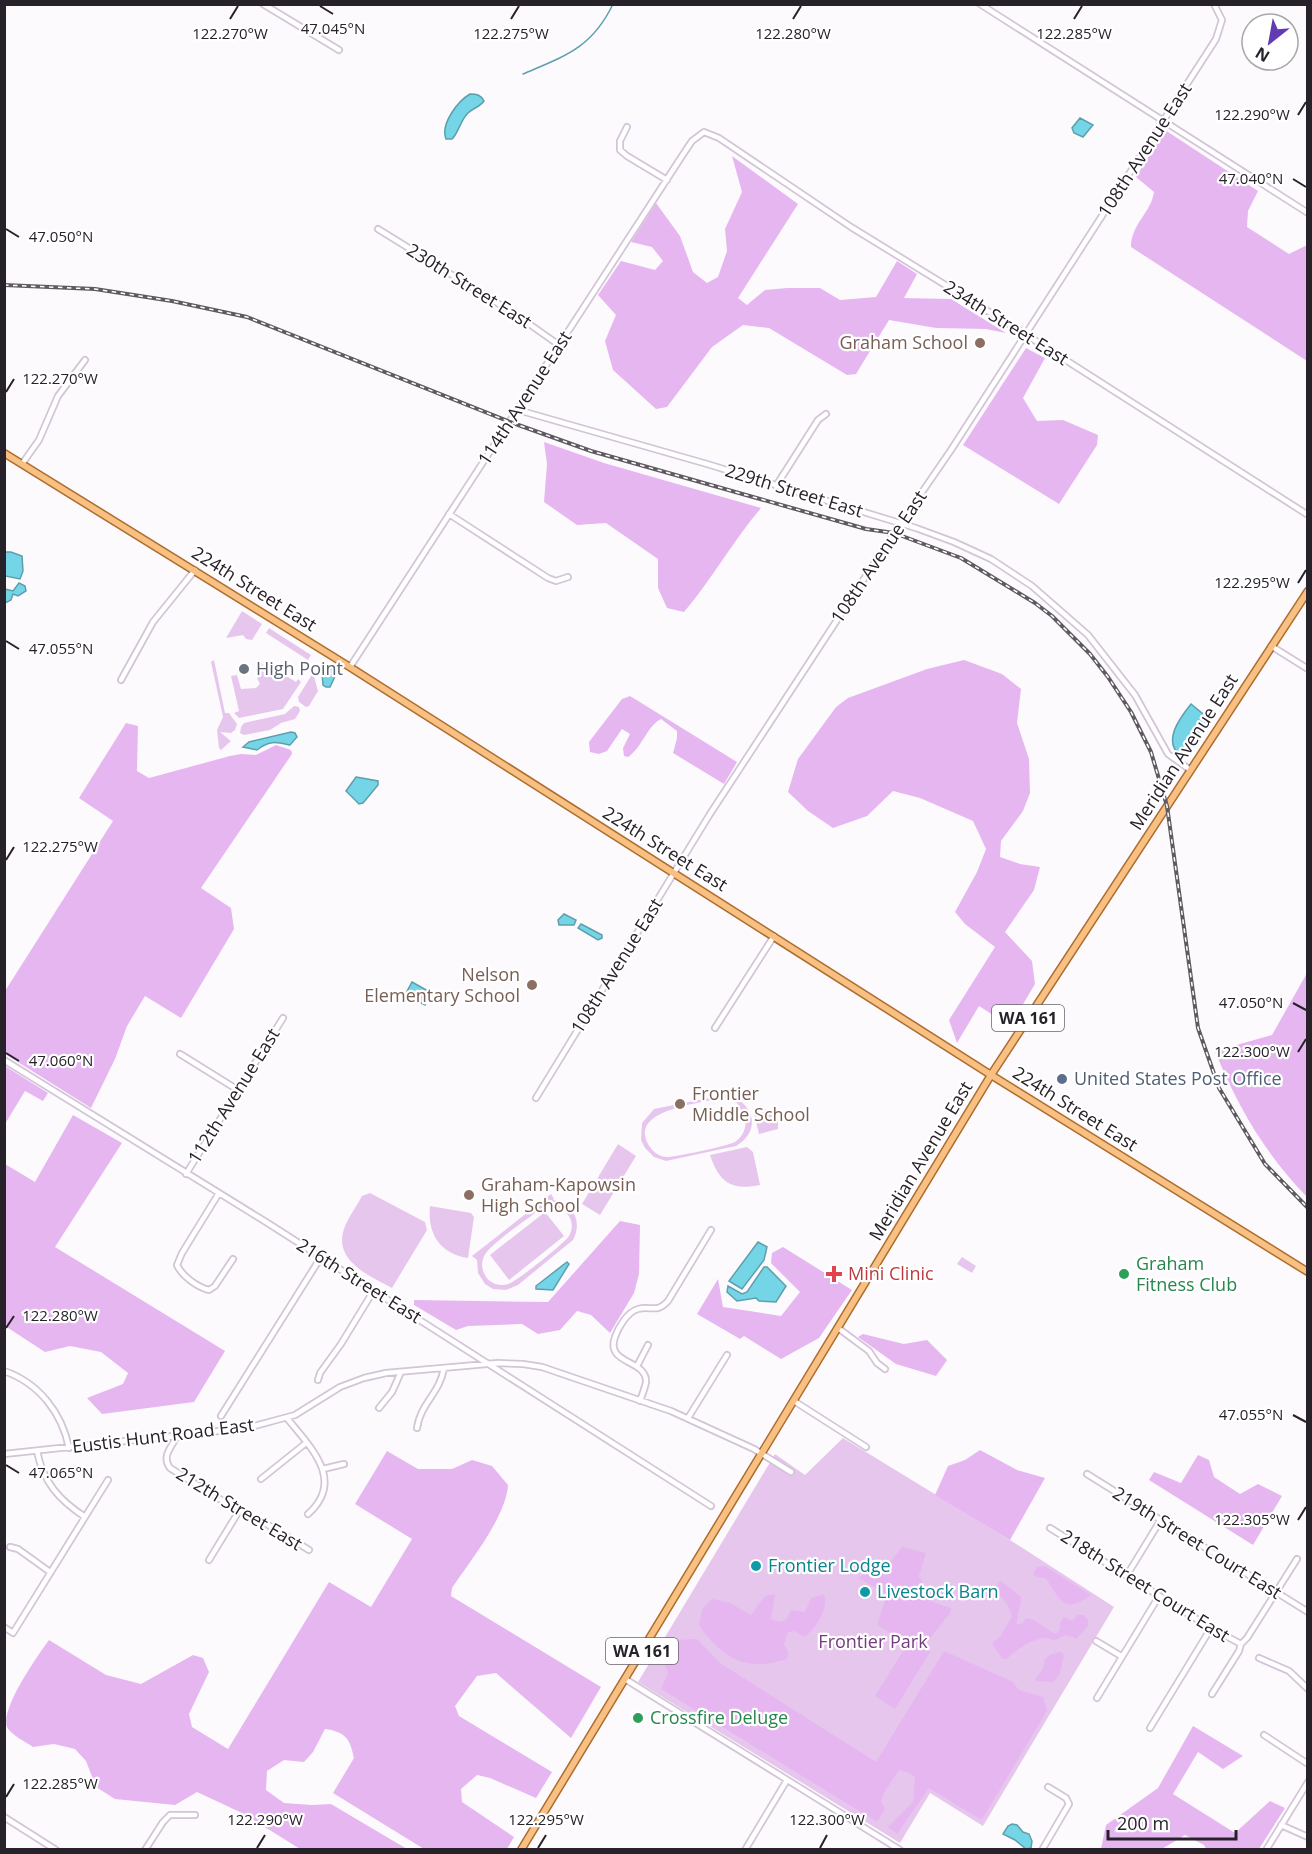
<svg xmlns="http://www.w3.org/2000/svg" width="1312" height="1854" font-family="'Open Sans',sans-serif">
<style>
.green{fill:#e7c6ee;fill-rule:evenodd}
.forest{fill:#e6b6f1}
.water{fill:#74d5e6;stroke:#5d9fad;stroke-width:1.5}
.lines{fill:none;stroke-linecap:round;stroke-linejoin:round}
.stream{stroke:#5d9fad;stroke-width:1.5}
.minor-casing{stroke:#d4c4d8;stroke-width:8}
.major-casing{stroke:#ac6d2d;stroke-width:9}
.minor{stroke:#fff;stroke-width:4.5}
.major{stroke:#f8c082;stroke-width:6}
.rail-casing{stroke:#5f5a61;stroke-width:4}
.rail{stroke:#fff;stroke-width:1.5;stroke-dasharray:4.5;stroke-linecap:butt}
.ticks{fill:none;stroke:#272129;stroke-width:2}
.education-dot{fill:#8d6e63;stroke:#fff;stroke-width:2}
.worship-dot{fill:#6b7280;stroke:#fff;stroke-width:2}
.service-dot{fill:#5c6f8a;stroke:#fff;stroke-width:2}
.health-dot{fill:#e0444e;stroke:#fff;stroke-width:2}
.leisure-dot{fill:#2e9e5b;stroke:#fff;stroke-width:2}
.culture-dot{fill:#0f9aa8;stroke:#fff;stroke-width:2}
.labels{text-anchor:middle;stroke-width:4.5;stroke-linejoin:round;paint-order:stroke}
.shield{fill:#fff;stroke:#686469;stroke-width:1.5}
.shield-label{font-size:16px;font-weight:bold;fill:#272129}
.street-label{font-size:18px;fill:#272129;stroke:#fff}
.education-label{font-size:18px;fill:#785e54;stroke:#fff;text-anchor:end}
.worship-label{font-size:18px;fill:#5b616d;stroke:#fff;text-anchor:start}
.service-label{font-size:18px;fill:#4e5e75;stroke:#fff;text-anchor:start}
.leisure-label{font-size:18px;fill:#27864d;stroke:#fff;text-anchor:start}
.health-label{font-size:18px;fill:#be3a42;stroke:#fff;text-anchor:start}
.culture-label{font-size:18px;fill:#0d838f;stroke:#fff;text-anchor:start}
.park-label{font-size:18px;fill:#733b80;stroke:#fff}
.ticks-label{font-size:15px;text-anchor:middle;fill:#272129;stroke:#fff;stroke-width:4.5;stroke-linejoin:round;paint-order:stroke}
</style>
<rect width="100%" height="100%" fill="#fdfafe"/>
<path class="green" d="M 242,611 L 262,624 L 252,640 L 246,639 L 243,635 L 226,638 Z
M 269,628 L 311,655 L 308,660 L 266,633 Z
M 214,660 L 225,713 L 229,713 L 237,724 L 235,730 L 231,733 L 220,732 L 231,741 L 221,750 L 219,748 L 217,730 L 223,717 L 211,662 Z
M 261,662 L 266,670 L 271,671 L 275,669 L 296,682 L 298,679 L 301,682 L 283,709 L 239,718 L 234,713 L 239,711 L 231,676 L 237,675 L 241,689 L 256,688 L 260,684 L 257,678 L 261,675 L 258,663 Z
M 313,673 L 318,691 L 309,706 L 306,707 L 299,702 L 298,697 Z
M 294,706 L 299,707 L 300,711 L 295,719 L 281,723 L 270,730 L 244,735 L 240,733 L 241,727 L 244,723 L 285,714 Z
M 728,1094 C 754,1104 762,1130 736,1146 L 666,1161 L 654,1157 L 645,1148 L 641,1140 L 642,1123 L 654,1109 ZM 723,1098 L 737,1103 L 746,1118 C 746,1127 744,1136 735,1142 C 728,1146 675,1157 667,1157 C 659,1157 652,1151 648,1144 C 629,1109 703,1103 723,1098 Z
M 765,1109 L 778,1119 L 778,1129 L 759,1134 L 754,1114 Z
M 618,1144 L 636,1156 L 600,1215 L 582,1204 Z
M 747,1147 L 753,1152 L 760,1185 C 731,1191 719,1182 710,1155 Z
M 370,1193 L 425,1222 L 427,1230 L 392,1288 C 370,1276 333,1261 344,1229 C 348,1217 357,1206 362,1196 Z
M 551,1194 L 554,1199 L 553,1200 C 573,1203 583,1221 573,1240 L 518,1285 L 506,1290 L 493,1289 L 485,1284 L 478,1273 L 477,1260 L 472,1256 ZM 548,1206 C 564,1205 578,1220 569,1236 C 565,1243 516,1282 508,1284 C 499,1287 489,1283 485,1275 C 481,1268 481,1260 486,1253 C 496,1240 525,1221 539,1210 Z
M 430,1206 L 471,1213 L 474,1217 L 468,1258 C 440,1254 427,1233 430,1206 Z
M 545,1212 L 564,1236 L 509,1280 L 490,1255 Z
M 962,1257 L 976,1266 L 972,1273 L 957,1264 Z
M 843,1438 L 1010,1540 L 1114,1607 L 983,1826 L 930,1793 L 900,1843 L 638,1682 L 775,1454 L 805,1475 Z"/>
<path class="forest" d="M 1165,130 L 1258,191 L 1248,211 L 1247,227 L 1289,254 L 1307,245 L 1307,361 L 1131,247 C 1131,224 1151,213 1154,192 L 1136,177 Z
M 732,156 L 798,204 L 738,298 L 747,305 L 765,290 L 787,288 L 820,288 L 840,300 L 876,297 L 897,261 L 917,274 L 904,298 L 951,299 L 1006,333 L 986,329 L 936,328 L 889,320 L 856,374 L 847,375 L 769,328 L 743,325 L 712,347 L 667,407 L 656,409 L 613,370 L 605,341 L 616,315 L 598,295 L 621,261 L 655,270 L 663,261 L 652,247 L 631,242 L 656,203 L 680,236 L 693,272 L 707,283 L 718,277 L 727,251 L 725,229 L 742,192 Z
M 1026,348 L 1045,358 L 1023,398 L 1037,421 L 1063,420 L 1098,435 L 1097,445 L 1059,504 L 963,445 Z
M 544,442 L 604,463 L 761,508 C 733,541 712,579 684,612 L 667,608 L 658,588 L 658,559 L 606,523 L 577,525 L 544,502 L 547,464 Z
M 964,660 L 1002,674 L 1021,689 L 1017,723 L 1029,759 L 1030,793 L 1023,811 L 1001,841 L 1000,857 L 1020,864 L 1040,867 L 1034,890 L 1005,932 L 1032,961 L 1035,984 L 1010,1026 L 979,1006 L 957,1043 L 949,1020 L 995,947 L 965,924 L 955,912 L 977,872 L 986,849 L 973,821 L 920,798 L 893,791 L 867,816 L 833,828 L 808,811 L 788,792 L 798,759 L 836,707 L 848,698 L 927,669 Z
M 630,696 L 737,762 L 724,784 L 673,753 L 677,738 L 677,731 L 661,719 C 647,726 642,748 628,757 L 624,756 L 623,748 L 630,734 L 622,729 L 607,751 L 599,754 L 590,752 L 589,742 L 622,699 Z
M 126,723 L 138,726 L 137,771 L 149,778 L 230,756 L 241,754 L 256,755 L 276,745 L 291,750 L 292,754 L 201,888 L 231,908 L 234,929 L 181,1018 L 145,996 L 127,1026 L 115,1059 L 91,1108 L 5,1054 L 5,991 L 113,821 L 79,798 Z
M 1307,973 L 1308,973 L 1307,1197 C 1266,1155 1237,1106 1215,1051 L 1272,1035 Z
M 5,1066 L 48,1093 L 43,1101 L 25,1091 L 5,1124 Z
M 73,1115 L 122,1143 L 55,1247 L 225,1351 L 194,1402 L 102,1414 L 87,1398 L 123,1384 L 128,1373 L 101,1352 L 70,1346 L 45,1352 L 5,1326 L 5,1164 L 35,1182 Z
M 620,1221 L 640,1225 L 639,1274 L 634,1293 L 610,1333 L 591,1315 L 577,1311 L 560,1330 L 538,1334 L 522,1324 L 468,1326 L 456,1330 L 414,1305 L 414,1300 L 548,1302 Z
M 783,1247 L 852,1290 L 819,1338 L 781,1359 L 744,1336 L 740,1339 L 697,1314 L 718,1279 L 723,1307 L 781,1316 L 800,1292 L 771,1263 L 772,1253 Z
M 863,1334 L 904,1344 L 927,1340 L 947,1360 L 936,1376 L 896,1364 L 858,1337 Z
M 980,1450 L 1017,1470 L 1045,1478 L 1010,1540 L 935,1495 L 948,1466 L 965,1460 Z
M 387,1451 L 418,1469 L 452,1469 L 472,1460 L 492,1466 L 508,1485 C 506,1517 470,1561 452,1588 L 451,1596 L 601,1687 L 571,1738 L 496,1673 L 477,1676 L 455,1706 L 459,1716 L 552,1772 L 536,1798 L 490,1778 L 477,1775 L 461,1789 L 462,1802 L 514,1837 L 507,1849 L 424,1849 L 333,1793 L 354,1758 C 350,1739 346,1732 325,1729 L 313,1752 L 304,1762 L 284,1760 L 267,1771 L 266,1790 L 284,1803 L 312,1805 L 331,1804 L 407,1849 L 300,1849 L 244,1814 L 197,1792 L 175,1805 L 115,1799 L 96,1787 L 86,1761 L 75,1749 L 54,1744 L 33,1747 C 26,1742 11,1735 7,1727 C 0,1709 38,1655 49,1640 L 106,1675 L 141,1684 L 193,1655 L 203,1658 L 209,1672 L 189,1714 L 192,1727 L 228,1749 L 329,1582 L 371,1607 L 412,1539 L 355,1504 Z
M 1198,1455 L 1209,1460 L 1214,1477 L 1240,1494 L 1258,1484 L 1282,1496 L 1253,1545 L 1149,1480 L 1154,1472 L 1181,1483 Z
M 902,1547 L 926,1553 L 919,1576 L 933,1602 L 951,1608 L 950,1613 L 924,1646 L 930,1652 L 895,1709 L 875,1696 L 908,1643 L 877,1625 L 887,1594 L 858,1578 L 880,1563 L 891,1561 Z
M 1045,1566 L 1091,1595 C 1064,1614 1061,1602 1046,1578 L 1037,1577 L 1033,1574 L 1037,1567 Z
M 1001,1581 L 1021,1597 C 1021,1606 1016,1619 1017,1625 L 1023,1623 L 1026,1618 L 1034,1620 L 1055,1634 L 1060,1630 L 1060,1623 L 1064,1617 L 1070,1620 L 1074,1620 L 1077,1615 L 1084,1615 L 1088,1620 L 1088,1626 L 1076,1639 C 1062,1631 1065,1638 1054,1640 C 1051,1640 1048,1638 1045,1638 C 1031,1639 1016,1650 1007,1659 L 1002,1659 L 992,1643 L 1000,1637 L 1012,1616 L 1007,1604 L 996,1591 L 997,1584 Z
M 775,1594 L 771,1619 L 780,1622 L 787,1619 L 791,1610 L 805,1612 L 811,1598 L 824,1594 C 829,1609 816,1627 805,1637 L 794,1631 L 788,1632 L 784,1644 L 788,1652 L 787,1659 C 745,1673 724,1658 699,1626 L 702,1609 L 712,1599 L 730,1603 L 751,1615 L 765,1596 Z
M 697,1639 L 720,1663 L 876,1762 L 944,1651 L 1013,1682 L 1019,1690 L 1043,1697 L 1047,1711 L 983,1818 L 980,1819 L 929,1788 L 897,1834 L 888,1827 L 913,1802 L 915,1777 L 909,1773 L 899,1770 L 885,1791 L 881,1801 L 885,1809 L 877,1822 L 661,1689 L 668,1673 L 662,1657 L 674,1640 Z
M 1061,1652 L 1064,1655 L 1060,1673 L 1054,1682 L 1037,1681 L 1035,1679 L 1043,1669 L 1045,1659 L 1051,1654 Z
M 1193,1726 L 1243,1756 L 1223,1769 L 1198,1752 L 1173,1794 L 1235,1833 L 1270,1801 L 1285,1808 L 1259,1849 L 1206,1849 L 1204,1845 L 1185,1835 L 1162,1849 L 1101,1849 L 1106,1825 L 1158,1788 Z"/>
<path class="water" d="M 470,94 C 477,94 481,95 484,101 C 480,107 473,108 468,113 C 460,121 459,132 452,139 L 446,139 C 440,124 458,101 470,94 Z
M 1080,118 L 1093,125 L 1083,137 L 1074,133 L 1072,128 Z
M 4,552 L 11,552 L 22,556 L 23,571 L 20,579 L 5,576 Z
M 19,583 L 25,586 L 26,591 L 18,596 L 13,594 L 11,600 L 5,603 L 5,589 L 13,591 Z
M 324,666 L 337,672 L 330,687 L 326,687 L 323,685 L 322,673 L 326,672 Z
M 1191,704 L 1208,718 L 1186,753 L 1181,756 C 1162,742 1179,719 1191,704 Z
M 291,732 L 295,733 L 297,737 L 290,745 C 276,742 269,740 257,750 L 243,747 L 249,742 Z
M 356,777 L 378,781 L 378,785 L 363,803 L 359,804 L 346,791 Z
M 564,914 L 576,920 L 574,925 L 559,925 L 558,920 Z
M 581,924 L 602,935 L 602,938 L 598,940 L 578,928 Z
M 412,982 L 430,992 L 425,1005 L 405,995 Z
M 758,1242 L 767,1247 L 764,1260 L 742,1289 L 729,1281 Z
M 567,1262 L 569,1264 L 553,1290 L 536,1289 L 536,1286 Z
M 764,1267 L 767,1267 L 786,1286 L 776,1302 L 759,1301 L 756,1298 L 737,1301 L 727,1292 L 728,1286 L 742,1294 L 747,1292 Z
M 1012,1824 L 1017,1825 L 1023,1832 L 1029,1834 L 1032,1841 L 1031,1848 L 1026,1849 L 1015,1840 L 1003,1834 L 1008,1826 Z"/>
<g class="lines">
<path class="stream" d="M 523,74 C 565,56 592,48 613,4"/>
<defs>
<path id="minor" d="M 263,4 L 339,50
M 980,4 L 1308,213
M 627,127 L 620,141 L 620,150 L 627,156 L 667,180
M 378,229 L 515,314 L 559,345
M 518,410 L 707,464 L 916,528 L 954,542 L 991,559 L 1032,586 L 1088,635 L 1135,695 L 1168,754 L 1189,769
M 22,464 L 39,440 L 58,396 L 85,360
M 776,486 L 818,420 L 826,414
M 449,514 L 548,578 L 556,581 L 568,577
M 1271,646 L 1308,669
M 350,667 L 682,156 L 692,141 L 704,132 L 719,138 L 851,227 L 1025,334 L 1308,515
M 121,680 L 153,622 L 195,570
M 715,1028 L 774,936
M 180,1054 L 238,1090
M 4,1060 L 266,1222 L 711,1506
M 536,1098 L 710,814 L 894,533 L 951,450 L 1216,39 L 1222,20 L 1214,4
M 186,1174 L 283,1018
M 219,1193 L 182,1253 L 177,1265 C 182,1276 197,1287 209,1290 L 215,1286 L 233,1259
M 838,1328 L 869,1351 L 877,1363 L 885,1369
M 637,1366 L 648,1345
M 4,1371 C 39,1383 62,1413 69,1448
M 318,1380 L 320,1373 L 341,1344 L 374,1290
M 640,1401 C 642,1395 645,1388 646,1382 C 647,1359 605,1365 615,1337 C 618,1328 627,1312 638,1309 C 651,1305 656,1314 668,1301 L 711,1230
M 794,1401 L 866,1447
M 379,1408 L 392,1392 L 401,1372
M 221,1416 L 321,1257
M 287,1418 C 310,1447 346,1480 308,1514
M 688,1418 L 727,1355
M 417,1428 C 420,1404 440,1393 444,1368
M 177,1436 C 172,1447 161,1456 170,1468 L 239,1511 L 272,1527 L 309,1550
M 37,1451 C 43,1482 59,1500 85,1517
M 4,1454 L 247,1428 L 295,1415 L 340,1387 L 364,1378 L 386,1373 L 498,1363 L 523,1364 L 542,1367 L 671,1411 L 754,1449 L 791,1472
M 323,1469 L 344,1464
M 1087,1474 L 1308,1612
M 261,1479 L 306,1443
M 1050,1528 L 1211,1628 L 1241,1644
M 10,1547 L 18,1549 L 50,1572
M 209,1560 L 239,1511
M 1127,1575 L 1160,1521
M 4,1627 L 13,1633 L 108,1480
M 1096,1641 L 1121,1656
M 1259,1658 L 1289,1671 L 1308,1689
M 625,1679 L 900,1850
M 1212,1694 L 1239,1651 L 1241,1644 L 1247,1638 L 1297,1559
M 1097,1698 L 1159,1596
M 1150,1728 L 1211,1628
M 1264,1735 L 1308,1764
M 4,1817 L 56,1850
M 1281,1825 L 1308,1837
M 145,1850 L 163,1822 L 170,1815 L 195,1815
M 745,1850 L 787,1780
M 1042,1850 L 1069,1804 L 1066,1798 L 1048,1787
M 1266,1850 L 1308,1782"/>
<path id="major" d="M 4,453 L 345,664 L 991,1075 L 1308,1272
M 521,1850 L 991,1075 L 1308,591"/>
</defs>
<use href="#minor" class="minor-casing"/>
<use href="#major" class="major-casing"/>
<use href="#minor" class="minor"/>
<use href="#major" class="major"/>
<defs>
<path id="rail" d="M 4,285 L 95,289 L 172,301 L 247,317 L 510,422 L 591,451 L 866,529 L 894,533 L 961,558 L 1035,603 L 1052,616 L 1090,654 L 1108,677 L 1131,712 L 1151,752 L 1167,806 L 1198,1028 L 1219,1088 L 1265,1164 L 1308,1208"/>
</defs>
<use href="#rail" class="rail-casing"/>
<use href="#rail" class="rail"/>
</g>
<path class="ticks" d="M 320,6 L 333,14M 230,19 L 238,6M 511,19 L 519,6M 793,19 L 801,6M 1074,19 L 1082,6M 1298,115 L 1306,102M 1293,179 L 1306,187M 6,229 L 19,237M 6,392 L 14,379M 1298,583 L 1306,570M 6,641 L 19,649M 6,860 L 14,847M 1293,1003 L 1306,1010M 1298,1052 L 1306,1039M 6,1053 L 19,1061M 6,1328 L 14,1316M 1293,1415 L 1306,1422M 6,1465 L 19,1473M 1298,1520 L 1306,1507M 6,1797 L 14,1784M 257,1848 L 265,1835M 538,1848 L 546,1835M 820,1848 L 827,1835"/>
<g class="education-dot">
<circle cx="980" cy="343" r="6"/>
<circle cx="532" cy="985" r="6"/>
<circle cx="680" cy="1104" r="6"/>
<circle cx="469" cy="1195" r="6"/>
</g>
<circle class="worship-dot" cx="244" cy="669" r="6"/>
<circle class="service-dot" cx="1062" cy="1079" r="6"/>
<path class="health-dot" d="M831 1265h6v6h6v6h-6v6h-6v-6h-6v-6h6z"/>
<g class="leisure-dot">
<circle cx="1124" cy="1274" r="6"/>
<circle cx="638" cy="1718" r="6"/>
</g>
<g class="culture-dot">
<circle cx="756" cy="1566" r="6"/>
<circle cx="865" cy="1592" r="6"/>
</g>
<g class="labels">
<g class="shield">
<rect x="992" y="1005" width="72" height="26" rx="4.5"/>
<rect x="606" y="1638" width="72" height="26" rx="4.5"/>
</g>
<g class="shield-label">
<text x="1028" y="1024">WA 161</text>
<text x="642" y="1657">WA 161</text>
</g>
<g class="street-label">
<text transform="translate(1145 150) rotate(-57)" y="6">108th Avenue East</text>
<text transform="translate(469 286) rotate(32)" y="6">230th Street East</text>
<text transform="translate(1006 323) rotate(32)" y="6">234th Street East</text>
<text transform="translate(525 398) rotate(-57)" y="6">114th Avenue East</text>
<text transform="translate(794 491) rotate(17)" y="6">229th Street East</text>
<text transform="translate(879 557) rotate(-56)" y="6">108th Avenue East</text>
<text transform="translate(254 589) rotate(32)" y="6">224th Street East</text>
<text transform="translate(1184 752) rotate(-57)" y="6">Meridian Avenue East</text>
<text transform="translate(665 849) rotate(32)" y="6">224th Street East</text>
<text transform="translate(617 966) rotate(-58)" y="6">108th Avenue East</text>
<text transform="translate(234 1096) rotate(-58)" y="6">112th Avenue East</text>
<text transform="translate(1075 1109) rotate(32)" y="6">224th Street East</text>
<text transform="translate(921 1161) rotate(-59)" y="6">Meridian Avenue East</text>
<text transform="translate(359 1281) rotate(32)" y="6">216th Street East</text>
<text transform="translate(163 1436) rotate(-7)" y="6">Eustis Hunt Road East</text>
<text transform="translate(239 1509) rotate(31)" y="6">212th Street East</text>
<text transform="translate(1197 1543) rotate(32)" y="6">219th Street Court East</text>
<text transform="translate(1145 1586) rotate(32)" y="6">218th Street Court East</text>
</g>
<g class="education-label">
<text x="968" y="349">Graham School</text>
<text x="520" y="981">Nelson<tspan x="520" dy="21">Elementary School</tspan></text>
<text x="692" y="1100" text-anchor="start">Frontier<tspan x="692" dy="21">Middle School</tspan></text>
<text x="481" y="1191" text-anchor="start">Graham-Kapowsin<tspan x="481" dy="21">High School</tspan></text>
</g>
<g class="worship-label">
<text x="256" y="675">High Point</text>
</g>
<g class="service-label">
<text x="1074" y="1085">United States Post Office</text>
</g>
<g class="leisure-label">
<text x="1136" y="1270">Graham<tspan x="1136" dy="21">Fitness Club</tspan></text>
<text x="650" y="1724">Crossfire Deluge</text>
</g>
<g class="health-label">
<text x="848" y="1280">Mini Clinic</text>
</g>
<g class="culture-label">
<text x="768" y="1572">Frontier Lodge</text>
<text x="877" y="1598">Livestock Barn</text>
</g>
<g class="park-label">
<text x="873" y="1648">Frontier Park</text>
</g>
</g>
<g class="ticks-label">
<text x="333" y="34">47.045°N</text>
<text x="511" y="39">122.275°W</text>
<text x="793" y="39">122.280°W</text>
<text x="230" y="39">122.270°W</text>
<text x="1074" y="39">122.285°W</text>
<text x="1252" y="120">122.290°W</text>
<text x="1251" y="184">47.040°N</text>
<text x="61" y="242">47.050°N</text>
<text x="60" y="384">122.270°W</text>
<text x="1252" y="588">122.295°W</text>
<text x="61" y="654">47.055°N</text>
<text x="60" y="852">122.275°W</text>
<text x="1251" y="1008">47.050°N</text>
<text x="1252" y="1057">122.300°W</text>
<text x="61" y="1066">47.060°N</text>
<text x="60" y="1321">122.280°W</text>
<text x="1251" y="1420">47.055°N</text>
<text x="61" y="1478">47.065°N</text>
<text x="1252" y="1525">122.305°W</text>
<text x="60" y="1789">122.285°W</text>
<text x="265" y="1825">122.290°W</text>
<text x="546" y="1825">122.295°W</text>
<text x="827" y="1825">122.300°W</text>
</g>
<rect width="1312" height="1854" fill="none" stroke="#272129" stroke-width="12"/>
<g transform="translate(1270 42) rotate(211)"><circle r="28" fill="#ffffff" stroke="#a9a6a9" stroke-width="1.5"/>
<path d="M0-4.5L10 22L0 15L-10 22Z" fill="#623ab2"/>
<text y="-9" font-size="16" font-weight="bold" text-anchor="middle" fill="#272129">N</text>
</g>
<path d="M1108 1830v9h128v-9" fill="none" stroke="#272129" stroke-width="3"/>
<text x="1117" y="1830" font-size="18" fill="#272129" stroke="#ffffff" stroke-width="4.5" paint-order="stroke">200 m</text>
</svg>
